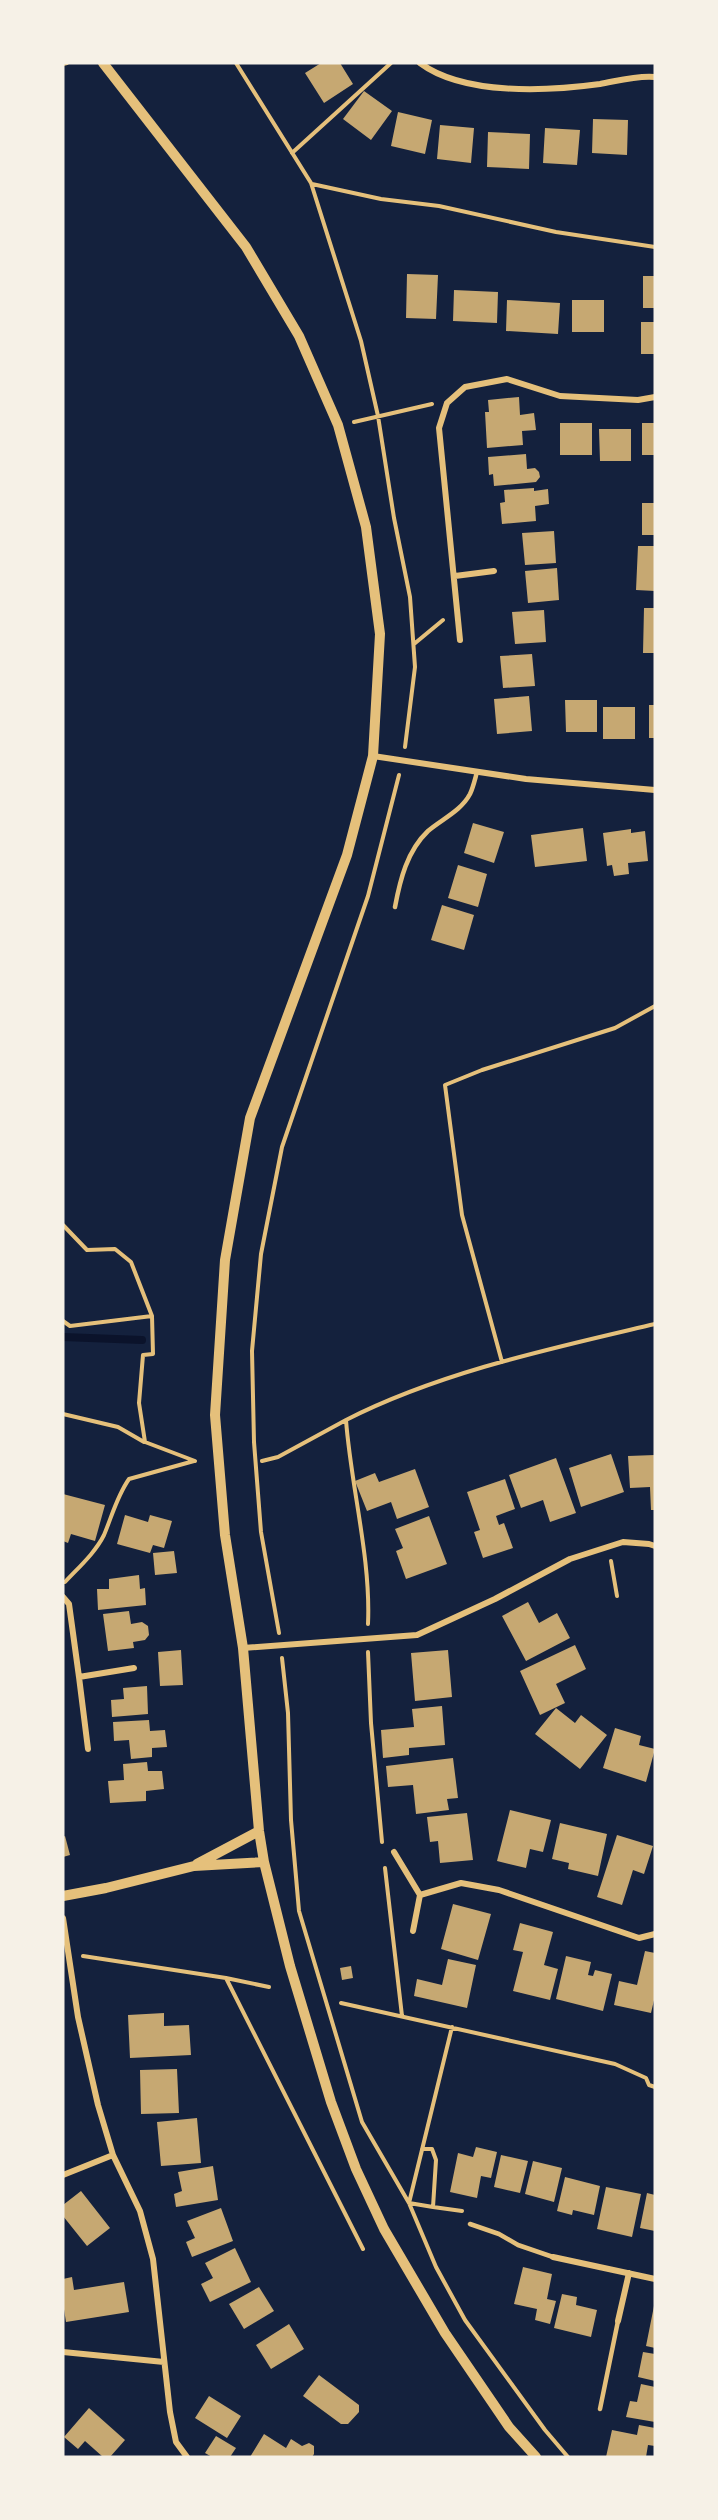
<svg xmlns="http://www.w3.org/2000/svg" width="718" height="2520" font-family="Raleway,sans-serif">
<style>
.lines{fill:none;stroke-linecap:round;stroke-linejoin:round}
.stream{stroke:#0b132b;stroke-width:8}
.building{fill:#c6a872}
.path{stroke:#e5c07b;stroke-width:4}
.service{stroke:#e5c07b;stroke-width:4.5}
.minor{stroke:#e5c07b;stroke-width:6}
.tertiary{stroke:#e5c07b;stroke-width:10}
</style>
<rect width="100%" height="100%" fill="#14213d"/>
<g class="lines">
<path class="stream" d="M 63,1337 L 142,1340"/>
</g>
<path class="building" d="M 321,63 L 340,63 L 353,84 L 324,103 L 305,73 Z
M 364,91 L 392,111 L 371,140 L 343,119 Z
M 398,112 L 432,120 L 425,154 L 391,146 Z
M 593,119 L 628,120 L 627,155 L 592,153 Z
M 440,125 L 474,128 L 471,163 L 437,159 Z
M 545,128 L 580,130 L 577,165 L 543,163 Z
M 488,132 L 530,134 L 529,169 L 487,167 Z
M 407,274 L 438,275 L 436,319 L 406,318 Z
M 643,276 L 655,276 L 655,308 L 643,308 Z
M 454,290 L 498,292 L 497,323 L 453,321 Z
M 507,300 L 560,303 L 558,334 L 506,331 Z
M 572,300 L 604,300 L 604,332 L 572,332 Z
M 641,322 L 655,322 L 655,354 L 641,354 Z
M 519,397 L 520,415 L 534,413 L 536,430 L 522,431 L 523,445 L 487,448 L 485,412 L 489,412 L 488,400 Z
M 560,423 L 592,423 L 592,455 L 560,455 Z
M 642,423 L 655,423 L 655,455 L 642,455 Z
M 599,429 L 631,429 L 631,461 L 600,461 Z
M 526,454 L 527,469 L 535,468 L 539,472 L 540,477 L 536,482 L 494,486 L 493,474 L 489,475 L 488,457 Z
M 534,488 L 534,491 L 548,489 L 549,504 L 535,506 L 536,521 L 502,524 L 500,503 L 505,502 L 504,490 Z
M 642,503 L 655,503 L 655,535 L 642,535 Z
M 554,531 L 556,563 L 525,565 L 522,533 Z
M 638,546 L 655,546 L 655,591 L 636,590 Z
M 557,568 L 559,600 L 528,603 L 525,571 Z
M 644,608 L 655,608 L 655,653 L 643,653 Z
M 544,610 L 546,642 L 515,644 L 512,612 Z
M 532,654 L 535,686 L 503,688 L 500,656 Z
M 529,696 L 532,731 L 497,734 L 494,699 Z
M 565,700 L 597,700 L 597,732 L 566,732 Z
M 649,705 L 655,705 L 655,738 L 649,738 Z
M 603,707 L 635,707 L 635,739 L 603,739 Z
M 473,823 L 504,832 L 494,863 L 464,853 Z
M 583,828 L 587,861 L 535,867 L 531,835 Z
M 631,829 L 631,833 L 645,831 L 648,861 L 628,863 L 629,874 L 614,876 L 612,865 L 607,866 L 603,833 Z
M 458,865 L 487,874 L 478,907 L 448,898 Z
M 442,905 L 474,915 L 464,950 L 431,940 Z
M 611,1454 L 624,1492 L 581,1507 L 569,1468 Z
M 655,1455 L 655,1510 L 651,1510 L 650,1487 L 630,1488 L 628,1456 Z
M 556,1458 L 576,1513 L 550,1522 L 543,1500 L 521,1508 L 509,1475 Z
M 415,1469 L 429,1507 L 397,1519 L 391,1502 L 367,1511 L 355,1481 L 375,1473 L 379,1482 Z
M 505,1479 L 515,1509 L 496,1516 L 499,1525 L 504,1523 L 513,1548 L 483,1558 L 474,1532 L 480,1530 L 467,1492 Z
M 63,1494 L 105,1505 L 95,1541 L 71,1534 L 68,1543 L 63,1541 Z
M 125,1515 L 148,1522 L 150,1515 L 172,1521 L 164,1548 L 153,1545 L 150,1553 L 117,1544 Z
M 429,1516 L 447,1564 L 406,1579 L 396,1551 L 403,1548 L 395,1529 Z
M 174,1551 L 177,1573 L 155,1575 L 153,1553 Z
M 139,1575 L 140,1589 L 145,1588 L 146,1605 L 98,1610 L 97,1589 L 109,1589 L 109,1579 Z
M 528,1602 L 539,1623 L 557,1613 L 570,1638 L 526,1661 L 502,1616 Z
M 129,1611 L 131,1624 L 142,1622 L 148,1626 L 149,1635 L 145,1640 L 133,1642 L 134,1648 L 108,1651 L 103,1614 Z
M 575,1645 L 586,1669 L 556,1684 L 565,1703 L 540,1715 L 520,1671 Z
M 181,1650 L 183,1685 L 160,1686 L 158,1652 Z
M 448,1650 L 452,1697 L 415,1701 L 411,1653 Z
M 147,1686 L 148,1714 L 112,1717 L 111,1700 L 124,1699 L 123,1688 Z
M 442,1706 L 445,1745 L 409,1748 L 409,1755 L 383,1758 L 381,1730 L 414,1727 L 412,1709 Z
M 556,1708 L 575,1723 L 581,1715 L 607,1735 L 580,1769 L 535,1734 Z
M 149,1720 L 150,1731 L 165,1730 L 167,1747 L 152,1748 L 152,1757 L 131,1759 L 129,1740 L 114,1741 L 113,1722 Z
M 615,1728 L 641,1736 L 639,1745 L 655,1749 L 646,1782 L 603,1768 Z
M 453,1758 L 458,1798 L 447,1799 L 449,1810 L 416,1814 L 413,1785 L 388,1787 L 386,1766 Z
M 147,1762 L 148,1771 L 162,1771 L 164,1789 L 146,1791 L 146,1801 L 110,1803 L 108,1781 L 124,1780 L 123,1764 Z
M 510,1810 L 551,1820 L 543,1852 L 530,1849 L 526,1868 L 497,1861 Z
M 467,1813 L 473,1860 L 440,1863 L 438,1841 L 430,1842 L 427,1817 Z
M 560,1823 L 607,1834 L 598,1876 L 568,1869 L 569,1863 L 552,1859 Z
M 617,1835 L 653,1846 L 644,1874 L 633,1870 L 622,1905 L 597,1897 Z
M 65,1836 L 70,1855 L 63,1857 L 63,1837 Z
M 453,1904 L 491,1914 L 478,1960 L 441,1949 Z
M 520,1923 L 553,1932 L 544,1965 L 558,1969 L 550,2000 L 513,1991 L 523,1952 L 513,1950 Z
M 645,1951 L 655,1953 L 655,1996 L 651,2013 L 614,2005 L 619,1981 L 637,1985 Z
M 566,1956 L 591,1962 L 588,1975 L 593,1976 L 595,1970 L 612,1974 L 603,2011 L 556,1999 Z
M 448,1959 L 476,1965 L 467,2008 L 414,1996 L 417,1979 L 442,1985 Z
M 351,1966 L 353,1978 L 342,1980 L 340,1968 Z
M 164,2013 L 164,2026 L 189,2025 L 191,2055 L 130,2058 L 128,2015 Z
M 177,2069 L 179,2113 L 141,2114 L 140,2070 Z
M 197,2118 L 201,2163 L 161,2166 L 157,2122 Z
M 476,2147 L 497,2152 L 491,2178 L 481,2176 L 477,2198 L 450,2192 L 458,2153 L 473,2157 Z
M 501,2155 L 528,2161 L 520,2193 L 494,2187 Z
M 533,2161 L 562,2168 L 554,2202 L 525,2194 Z
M 213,2166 L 218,2200 L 176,2207 L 174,2194 L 182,2191 L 178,2172 Z
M 565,2177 L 600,2186 L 594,2215 L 573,2210 L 572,2215 L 557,2211 Z
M 606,2187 L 641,2194 L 632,2237 L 597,2229 Z
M 81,2191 L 110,2228 L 87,2246 L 63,2216 L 63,2205 Z
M 647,2193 L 655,2195 L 655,2231 L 640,2228 Z
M 221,2208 L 233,2241 L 192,2257 L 186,2242 L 195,2238 L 187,2221 Z
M 235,2248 L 251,2282 L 210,2302 L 201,2284 L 213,2278 L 205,2263 Z
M 523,2267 L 552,2274 L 547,2299 L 556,2301 L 550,2324 L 535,2320 L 537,2309 L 514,2304 Z
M 72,2277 L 74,2290 L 124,2282 L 129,2312 L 66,2322 L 63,2303 L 63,2279 Z
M 259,2287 L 274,2311 L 244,2329 L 229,2304 Z
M 562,2294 L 577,2297 L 576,2305 L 597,2310 L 591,2337 L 554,2328 Z
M 654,2306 L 655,2306 L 655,2348 L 646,2346 Z
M 289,2324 L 304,2349 L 271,2369 L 256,2345 Z
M 643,2352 L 655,2354 L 655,2381 L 638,2377 Z
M 319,2375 L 359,2405 L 359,2412 L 348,2424 L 341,2424 L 303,2396 Z
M 641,2384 L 655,2387 L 655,2422 L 626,2417 L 630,2401 L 637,2402 Z
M 209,2396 L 241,2416 L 227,2438 L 195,2418 Z
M 89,2408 L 125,2440 L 110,2457 L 103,2457 L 85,2441 L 78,2449 L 64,2437 Z
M 639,2425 L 655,2428 L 655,2446 L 648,2445 L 646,2457 L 606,2457 L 612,2430 L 637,2435 Z
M 264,2434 L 286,2448 L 291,2439 L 302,2446 L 309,2443 L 314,2446 L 314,2454 L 312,2457 L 250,2457 Z
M 216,2436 L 236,2448 L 230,2457 L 212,2457 L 205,2453 Z"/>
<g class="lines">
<path class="path" d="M 236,63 L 311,183 L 361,341 L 378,416 L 394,518 L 410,597 L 415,667 L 405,747
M 63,64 L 67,63
M 292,153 L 391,63
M 312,184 L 381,199 L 439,206 L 556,232 L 655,247
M 354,422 L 432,404
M 414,644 L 443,620
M 63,1225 L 87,1250 L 115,1249 L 131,1262 L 152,1316
M 63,1321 L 70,1326 L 152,1316 L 153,1354 L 143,1355 L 139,1403 L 145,1442 L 195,1461
M 502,1362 L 462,1215 L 445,1085 L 482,1070 L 615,1028 L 655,1006
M 63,1414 L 118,1427 L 144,1442
M 262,1461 L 278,1457 L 346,1420
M 611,1561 L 617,1596
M 65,1582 C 79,1567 95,1553 104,1535 C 112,1516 117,1496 129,1479 L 194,1461
M 368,1624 C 371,1558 351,1487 346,1420 C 440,1372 553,1348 655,1324
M 279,1633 L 261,1532 L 254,1442 L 252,1351 L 261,1254 L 282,1147 L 368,896 L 399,775
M 368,1652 L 371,1723 L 382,1842
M 282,1658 L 288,1713 L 291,1820 L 299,1911 L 362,2122 L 409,2203 L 436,2267 L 465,2320 L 545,2430 L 568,2457
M 385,1868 L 402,2016
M 83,1956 L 226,1978 L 269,1987
M 226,1978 L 363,2249
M 341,2003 L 615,2064 L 646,2078 L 649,2085 L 655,2087
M 422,2149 L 432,2149 L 436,2160 L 433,2207 L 462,2211
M 433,2207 L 409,2203 L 452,2027"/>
<path class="service" d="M 395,907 C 400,880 407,851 428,831 C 442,819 461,811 470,794 C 473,788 475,779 477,772
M 470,2224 L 499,2234 L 518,2245 L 553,2257
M 600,2409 L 618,2321"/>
<path class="minor" d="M 420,63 C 464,96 549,91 600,84 C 617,81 638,75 655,77
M 455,576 L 494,571
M 460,640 L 439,428 L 447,403 L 465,387 L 507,379 L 560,396 L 638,400 L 655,397
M 373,756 L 526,779 L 655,790
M 63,1597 L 69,1604 L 79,1677 L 134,1668
M 243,1648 L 417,1635 L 495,1599 L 570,1559 L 623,1542 L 649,1544 L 655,1546
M 79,1677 L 88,1749
M 394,1852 L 420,1895 L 461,1883 L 499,1890 L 639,1938 L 655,1934
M 63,1918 L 78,2017 L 98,2105 L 113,2155 L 140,2211 L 153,2259 L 170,2412 L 176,2442 L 187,2457
M 413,1931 L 420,1895
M 63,2175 L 113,2155
M 553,2257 L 655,2279
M 618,2321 L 629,2273
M 63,2352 L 164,2362"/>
<path class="tertiary" d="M 103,63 L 246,247 L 299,336 L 338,425 L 366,527 L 380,634 L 373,756 L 347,855 L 250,1118 L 225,1260 L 215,1415 L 225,1535 L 243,1648 L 259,1831 L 264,1862 L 290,1966 L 331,2102 L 356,2169 L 384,2229 L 445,2333 L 509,2427 L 536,2457
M 197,1864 L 259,1831
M 63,1896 L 106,1888 L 194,1866 L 264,1862"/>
</g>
<rect width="718" height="2520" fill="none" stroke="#f6f1e7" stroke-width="129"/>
</svg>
